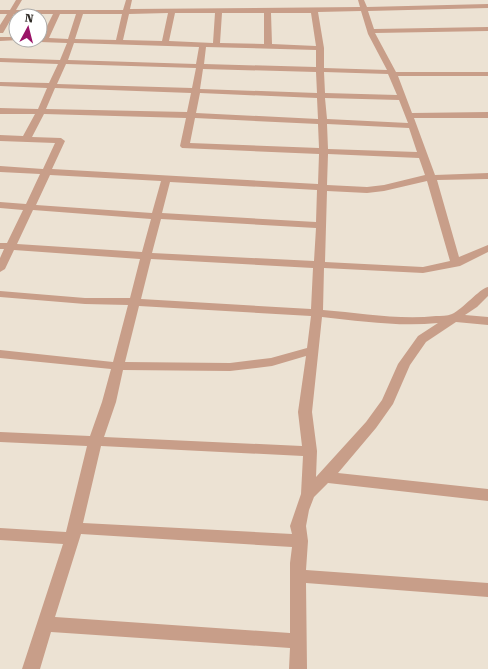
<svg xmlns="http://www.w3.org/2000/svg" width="488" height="669" font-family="'Roboto Serif',serif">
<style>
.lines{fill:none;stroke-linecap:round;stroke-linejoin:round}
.street{fill:#c89e89;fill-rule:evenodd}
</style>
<rect width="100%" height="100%" fill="#ece2d3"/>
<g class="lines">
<path class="street" d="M 16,0 L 22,0 L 16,10 L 123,10 L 126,0 L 132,0 L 130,9 L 360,7 L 358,0 L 364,0 L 367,7 L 488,4 L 488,8 L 368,11 L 374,29 L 488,27 L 488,31 L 375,33 L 396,72 L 488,72 L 488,76 L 398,76 L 412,113 L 488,112 L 488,118 L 414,118 L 435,175 L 488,173 L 488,179 L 437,180 L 459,257 L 488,245 L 488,252 L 460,266 L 423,273 L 324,268 L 323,310 C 360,313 399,320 436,316 C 441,316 447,316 452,314 C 463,309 479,289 488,287 L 488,296 L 477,307 L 465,315 L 488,317 L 488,325 L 456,322 L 426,342 L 410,365 L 393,404 L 376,428 L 338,473 L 488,489 L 488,501 L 328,483 L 314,497 L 309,510 L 306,526 L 308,541 L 306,570 L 488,583 L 488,597 L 306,583 L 307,669 L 289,669 L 290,648 L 51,632 L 40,669 L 22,669 L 63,544 L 0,540 L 0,528 L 66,532 L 87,446 L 0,442 L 0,432 L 90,436 L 102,402 L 111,369 L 0,358 L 0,350 L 113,362 L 128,305 L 85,304 L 0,297 L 0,291 L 85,298 L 130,298 L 140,259 L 14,250 L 5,269 L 0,272 L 0,258 L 4,249 L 0,249 L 0,243 L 7,243 L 23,210 L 0,208 L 0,202 L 26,204 L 40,174 L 0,172 L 0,166 L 43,169 L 55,143 L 0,141 L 0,135 L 23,136 L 35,114 L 0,114 L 0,108 L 38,109 L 47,88 L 0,86 L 0,82 L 49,83 L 58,64 L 0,62 L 0,58 L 60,60 L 67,43 L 40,42 L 36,40 L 40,40 L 53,14 L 14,14 L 3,33 L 0,33 L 0,25 L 7,14 L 0,14 L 0,10 L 10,10 ZM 361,11 L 368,34 L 387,70 L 324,68 L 324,48 L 318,12 ZM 168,13 L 162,41 L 123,40 L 129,14 ZM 175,13 L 215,13 L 213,43 L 169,41 ZM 222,13 L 264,13 L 264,44 L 220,43 ZM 271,13 L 311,13 L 316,46 L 272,44 ZM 60,14 L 76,14 L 68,39 L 49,38 ZM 83,14 L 122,14 L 116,40 L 75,39 ZM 74,43 L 199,47 L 196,64 L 68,60 ZM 206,47 L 316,50 L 316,67 L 204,64 ZM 66,64 L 196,68 L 192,88 L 57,84 ZM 203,69 L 316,72 L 317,93 L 200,89 ZM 324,72 L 388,74 L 397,95 L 325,93 ZM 55,88 L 191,93 L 187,112 L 46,109 ZM 200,93 L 317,98 L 318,119 L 196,113 ZM 325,98 L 399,100 L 408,123 L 327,119 ZM 44,114 L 186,118 L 180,146 L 182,148 L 319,154 L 318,184 L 52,169 L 65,141 L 61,138 L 32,137 ZM 195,118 L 318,124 L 319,148 L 190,143 ZM 327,124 L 409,128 L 417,152 L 328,149 ZM 328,154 L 419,158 L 425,175 L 384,185 L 367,187 L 327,185 ZM 50,175 L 161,181 L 152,213 L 36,205 ZM 427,181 L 450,261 L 423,267 L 325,262 L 327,191 L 367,193 L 384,191 ZM 170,182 L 317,190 L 316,222 L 162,213 ZM 33,210 L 151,219 L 142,252 L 17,244 ZM 161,219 L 316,228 L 314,261 L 152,253 ZM 151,259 L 313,268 L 311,309 L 141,299 ZM 139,306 L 311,316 L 307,348 L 271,358 L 230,363 L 125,362 ZM 322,317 C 360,321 399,327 438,323 L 418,336 L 398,364 L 382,400 L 366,422 L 316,477 L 317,451 L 312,412 ZM 306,356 L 298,412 L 302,446 L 104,437 L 116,402 L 123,370 L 230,371 L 272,366 ZM 101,446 L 303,456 L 301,494 L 290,526 L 292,534 L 83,523 ZM 81,534 L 292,547 L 290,563 L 290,633 L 55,617 Z
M 0,37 L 16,37 L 16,40 L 19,40 L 0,41 Z"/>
</g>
<g transform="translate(28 28) rotate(7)"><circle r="19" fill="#ffffff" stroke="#acaba9"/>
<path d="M0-3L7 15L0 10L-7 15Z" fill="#9a1467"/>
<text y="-6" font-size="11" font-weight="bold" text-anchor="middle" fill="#302c27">N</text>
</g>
</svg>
